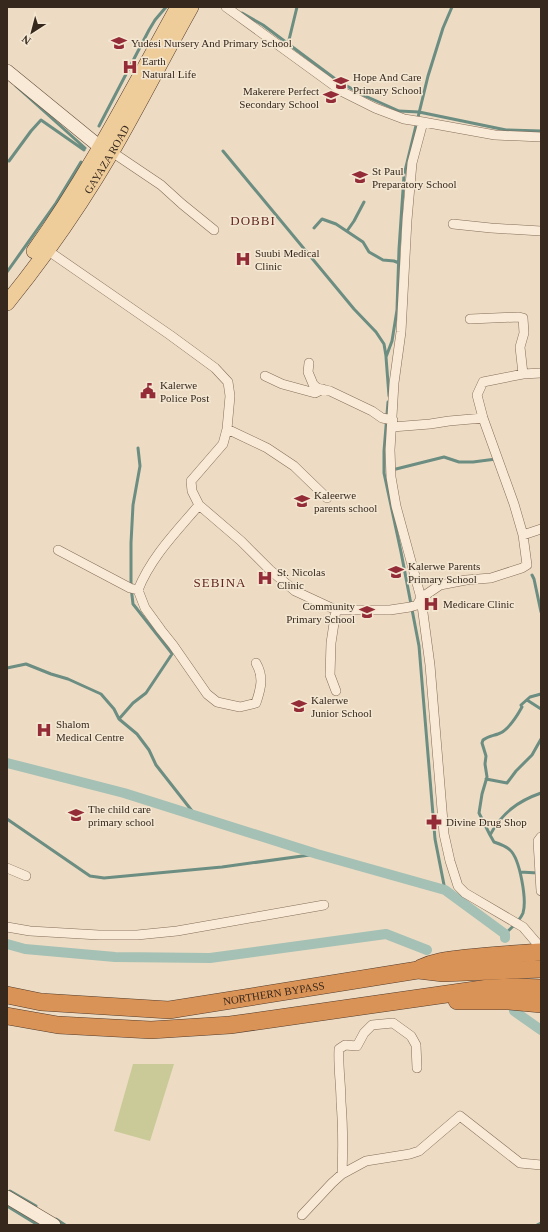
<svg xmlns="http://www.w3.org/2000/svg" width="548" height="1232" font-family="Georgia,serif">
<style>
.green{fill:#c9ca97}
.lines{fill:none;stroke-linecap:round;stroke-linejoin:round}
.stream{stroke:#6c8d82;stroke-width:3}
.canal{stroke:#a5c0b5;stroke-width:10}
.street-casing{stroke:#866d5a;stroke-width:10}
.secondary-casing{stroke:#684f3d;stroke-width:14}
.primary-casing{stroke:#543c2e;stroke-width:16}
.highway-casing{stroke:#543c2e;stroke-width:18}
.street{stroke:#f8ead6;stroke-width:9}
.secondary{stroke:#f8ead6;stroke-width:13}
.primary{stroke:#efcd9b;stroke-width:15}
.highway{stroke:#da9356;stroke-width:17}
.labels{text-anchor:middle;stroke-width:3;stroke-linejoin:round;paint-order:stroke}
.poi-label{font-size:11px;fill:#37281e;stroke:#f4e7d2;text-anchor:start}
.street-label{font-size:11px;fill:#37281e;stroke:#f4e7d2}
.quarter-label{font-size:13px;letter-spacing:1px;fill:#62261f;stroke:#f4e7d2}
</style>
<rect width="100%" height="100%" fill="#eddcc3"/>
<path class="green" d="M 133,1064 L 174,1064 L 150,1141 L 114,1131 Z"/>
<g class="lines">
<path class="stream" d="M 242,13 L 263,25 L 338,81 L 363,95 L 399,111 L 419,112 L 506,130 L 541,131
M 288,44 L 297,7
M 16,86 L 85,148
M 99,126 L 149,30 L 155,20 L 166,7
M 223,151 L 354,309 L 376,332 L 384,344 L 386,356
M 9,161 L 31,131 L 41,120 L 84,150
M 314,228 L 322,219 L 336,224 L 363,242 L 369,252 L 383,260 L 394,261 L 399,263
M 347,231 L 354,221 L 364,202
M 7,272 L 56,203 L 81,162
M 389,396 L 386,357 L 392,341 L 397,310 L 399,249 L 404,175 L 428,76 L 443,28 L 452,7
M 388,402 L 384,451 L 384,473 L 401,552 L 419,646 L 435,839 L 445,890
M 392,470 L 444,457 L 459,462 L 473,462 L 496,459
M 532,575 L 534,579 L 541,612
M 7,668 L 26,664 L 51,674 L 68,679 L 101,694 L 114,709 L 119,719 L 137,734 L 149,750 L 156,765 L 196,816
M 527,700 L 541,709
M 119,719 L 133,703 L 146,693 L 172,654 L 170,651 L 133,604 L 131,587 L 131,543 L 133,505 L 140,466 L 138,448
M 486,779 L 507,783 L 516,771 L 532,755 L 541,739
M 7,819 L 90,876 L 104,878 L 222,867 L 317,854
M 490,835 L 479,813 L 482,794 L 487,777 L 485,764 L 486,756 L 482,743 L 483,740 C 488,736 492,736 498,734 C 508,731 517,716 522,707 L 521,705 L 530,697 L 541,694
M 520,872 L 538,873
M 505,934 C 511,928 520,921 523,913 C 527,900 520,859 510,850 C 506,846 500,844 494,842 L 490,835 C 502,813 518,801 541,793
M 10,1191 L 36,1206
M 7,1206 L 38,1225
M 56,1219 L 65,1225
M 537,1225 L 541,1223"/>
<path class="canal" d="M 7,763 L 124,793 L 317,854 L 445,890 L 505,934 L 505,938
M 7,944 L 25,949 L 115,957 L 210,958 L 386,934 L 427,950
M 514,1011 L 541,1030"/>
<defs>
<path id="street" d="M 226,7 L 343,92 L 375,108 L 404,119 L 423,122 L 495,135 L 541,137
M 423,122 L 412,163 L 407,220 L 401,332 L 394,383 L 390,450 L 391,477 L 396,506 L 421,598 L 430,665 L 444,834 L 450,861 L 458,886 L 465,893 L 523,927 L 541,948
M 112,152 L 161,185 L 182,204 L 214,230
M 453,224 L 491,228 L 541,231
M 47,250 L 170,335 L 215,368 L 228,382 L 230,396 L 227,429 L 223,444 L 191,481 L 192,491 L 199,505 L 241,541 L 270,570 L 295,591 L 336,610 L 390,610 L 410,607 L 417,605 L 421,598 L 440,585 L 466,580 L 491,578 L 522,568 L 527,565 L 523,535 L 514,504 L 483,418 L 477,395 L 483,382 L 523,374 L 541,373
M 470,319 L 519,317 L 523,318 L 524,333 L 520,347 L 523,374
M 309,363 L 308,372 L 313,384 L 317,388 L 330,391 L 372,411 L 382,418 L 393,420
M 265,376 L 282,384 L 315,393 L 323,389
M 392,427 L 430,424 L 449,421 L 483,418
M 227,429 L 267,448 L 294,466 L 327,498
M 523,535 L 541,529
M 58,550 L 130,588 L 138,590 C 151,557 177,531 199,505
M 138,590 L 145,608 L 161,630 L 173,645 L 207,694 L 217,702 L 240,707 L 256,703 C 261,688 264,677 256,663
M 336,691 L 330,675 L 331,643 L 336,610
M 541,837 L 538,841 L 541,891
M 7,868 L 26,876
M 7,927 L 30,931 L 99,935 L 137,935 L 177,931 L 324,905
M 342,1174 C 343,1150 343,1126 341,1102 C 341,1084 338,1067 339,1049 L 345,1045 L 357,1046 L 364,1033 L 372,1025 L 393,1023 L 411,1036 L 416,1045 L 417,1068
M 302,1215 L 332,1183 L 342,1174 L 366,1161 L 410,1154 L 419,1151 L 460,1116 L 520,1163 L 541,1165"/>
<path id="secondary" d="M 7,71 L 100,147
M 7,1197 L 54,1225"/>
<g id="primary">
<path d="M 34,251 C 89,174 132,90 178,7"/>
<path id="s1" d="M 7,303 C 45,256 80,206 111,153 C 139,105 164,55 191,7"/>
</g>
<g id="highway">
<path d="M 421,968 C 436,961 451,960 467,958 C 491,955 516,954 541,952"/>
<path id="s2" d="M 7,995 L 41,1002 L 169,1010 L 418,970 L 443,973 L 541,969"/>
<path d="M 457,1001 L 509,1001 L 541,1004"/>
<path d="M 7,1016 L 58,1025 L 151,1030 L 230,1025 L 489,988 L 517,987 L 541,988"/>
</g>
</defs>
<use href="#street" class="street-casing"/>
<use href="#secondary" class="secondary-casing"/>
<use href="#primary" class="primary-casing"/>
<use href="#highway" class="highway-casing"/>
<use href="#street" class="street"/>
<use href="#secondary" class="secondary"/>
<use href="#primary" class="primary"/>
<use href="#highway" class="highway"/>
</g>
<defs>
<symbol id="school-bare" viewBox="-9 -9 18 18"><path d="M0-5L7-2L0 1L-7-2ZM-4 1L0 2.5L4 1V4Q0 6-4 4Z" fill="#942c37" stroke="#f4e7d2" stroke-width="2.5" paint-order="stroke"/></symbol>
<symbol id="hospital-bare" viewBox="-9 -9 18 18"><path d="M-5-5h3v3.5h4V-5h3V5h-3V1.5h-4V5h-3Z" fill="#942c37" stroke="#f4e7d2" stroke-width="2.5" paint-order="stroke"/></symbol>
<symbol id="civic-bare" viewBox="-9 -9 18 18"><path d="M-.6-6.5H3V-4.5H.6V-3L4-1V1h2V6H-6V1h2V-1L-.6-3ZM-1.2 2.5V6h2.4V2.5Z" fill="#942c37" stroke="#f4e7d2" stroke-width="2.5" paint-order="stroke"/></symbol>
<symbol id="pharmacy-bare" viewBox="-9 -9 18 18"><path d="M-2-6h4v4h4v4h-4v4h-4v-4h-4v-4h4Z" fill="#942c37" stroke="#f4e7d2" stroke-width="2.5" paint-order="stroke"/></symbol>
</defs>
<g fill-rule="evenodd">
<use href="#school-bare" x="108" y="32" width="22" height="22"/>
<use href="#hospital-bare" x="119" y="56" width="22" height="22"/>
<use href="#school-bare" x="330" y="72" width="22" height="22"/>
<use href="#school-bare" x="320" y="86" width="22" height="22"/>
<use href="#school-bare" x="349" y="166" width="22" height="22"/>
<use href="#hospital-bare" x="232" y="248" width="22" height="22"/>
<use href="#civic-bare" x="137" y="380" width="22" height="22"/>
<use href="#school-bare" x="291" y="490" width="22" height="22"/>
<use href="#school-bare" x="385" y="561" width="22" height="22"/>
<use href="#hospital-bare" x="254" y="567" width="22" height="22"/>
<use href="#hospital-bare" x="420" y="593" width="22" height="22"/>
<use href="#school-bare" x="356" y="601" width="22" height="22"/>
<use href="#school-bare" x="288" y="695" width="22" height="22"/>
<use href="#hospital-bare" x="33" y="719" width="22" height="22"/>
<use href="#school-bare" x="65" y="804" width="22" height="22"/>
<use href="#pharmacy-bare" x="423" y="811" width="22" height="22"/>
</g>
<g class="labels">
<g class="poi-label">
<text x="131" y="47">Yudesi Nursery And Primary School</text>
<text x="142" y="65">Earth<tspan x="142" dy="13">Natural Life</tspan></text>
<text x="353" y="81">Hope And Care<tspan x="353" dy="13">Primary School</tspan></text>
<text x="319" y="95" text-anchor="end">Makerere Perfect<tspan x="319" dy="13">Secondary School</tspan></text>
<text x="372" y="175">St Paul<tspan x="372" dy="13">Preparatory School</tspan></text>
<text x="255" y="257">Suubi Medical<tspan x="255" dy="13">Clinic</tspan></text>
<text x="160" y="389">Kalerwe<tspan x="160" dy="13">Police Post</tspan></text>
<text x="314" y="499">Kaleerwe<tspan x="314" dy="13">parents school</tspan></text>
<text x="408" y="570">Kalerwe Parents<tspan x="408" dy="13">Primary School</tspan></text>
<text x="277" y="576">St. Nicolas<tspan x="277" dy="13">Clinic</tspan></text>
<text x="443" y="608">Medicare Clinic</text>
<text x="355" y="610" text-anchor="end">Community<tspan x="355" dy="13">Primary School</tspan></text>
<text x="311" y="704">Kalerwe<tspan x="311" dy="13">Junior School</tspan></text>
<text x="56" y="728">Shalom<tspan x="56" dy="13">Medical Centre</tspan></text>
<text x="88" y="813">The child care<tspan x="88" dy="13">primary school</tspan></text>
<text x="446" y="826">Divine Drug Shop</text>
</g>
<g class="street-label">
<text dy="4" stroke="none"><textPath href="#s1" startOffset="175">GAYAZA ROAD</textPath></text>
<text dy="4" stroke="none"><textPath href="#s2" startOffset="269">NORTHERN BYPASS</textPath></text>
</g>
<g class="quarter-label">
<text x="253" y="225">DOBBI</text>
<text x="220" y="587">SEBINA</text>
</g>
</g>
<rect width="548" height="1232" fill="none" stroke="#37281e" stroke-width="16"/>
<g transform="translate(32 32) rotate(216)" stroke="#f4e7d2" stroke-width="3" paint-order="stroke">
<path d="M0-3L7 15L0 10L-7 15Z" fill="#37281e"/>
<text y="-6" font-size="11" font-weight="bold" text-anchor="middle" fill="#37281e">N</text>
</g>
</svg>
